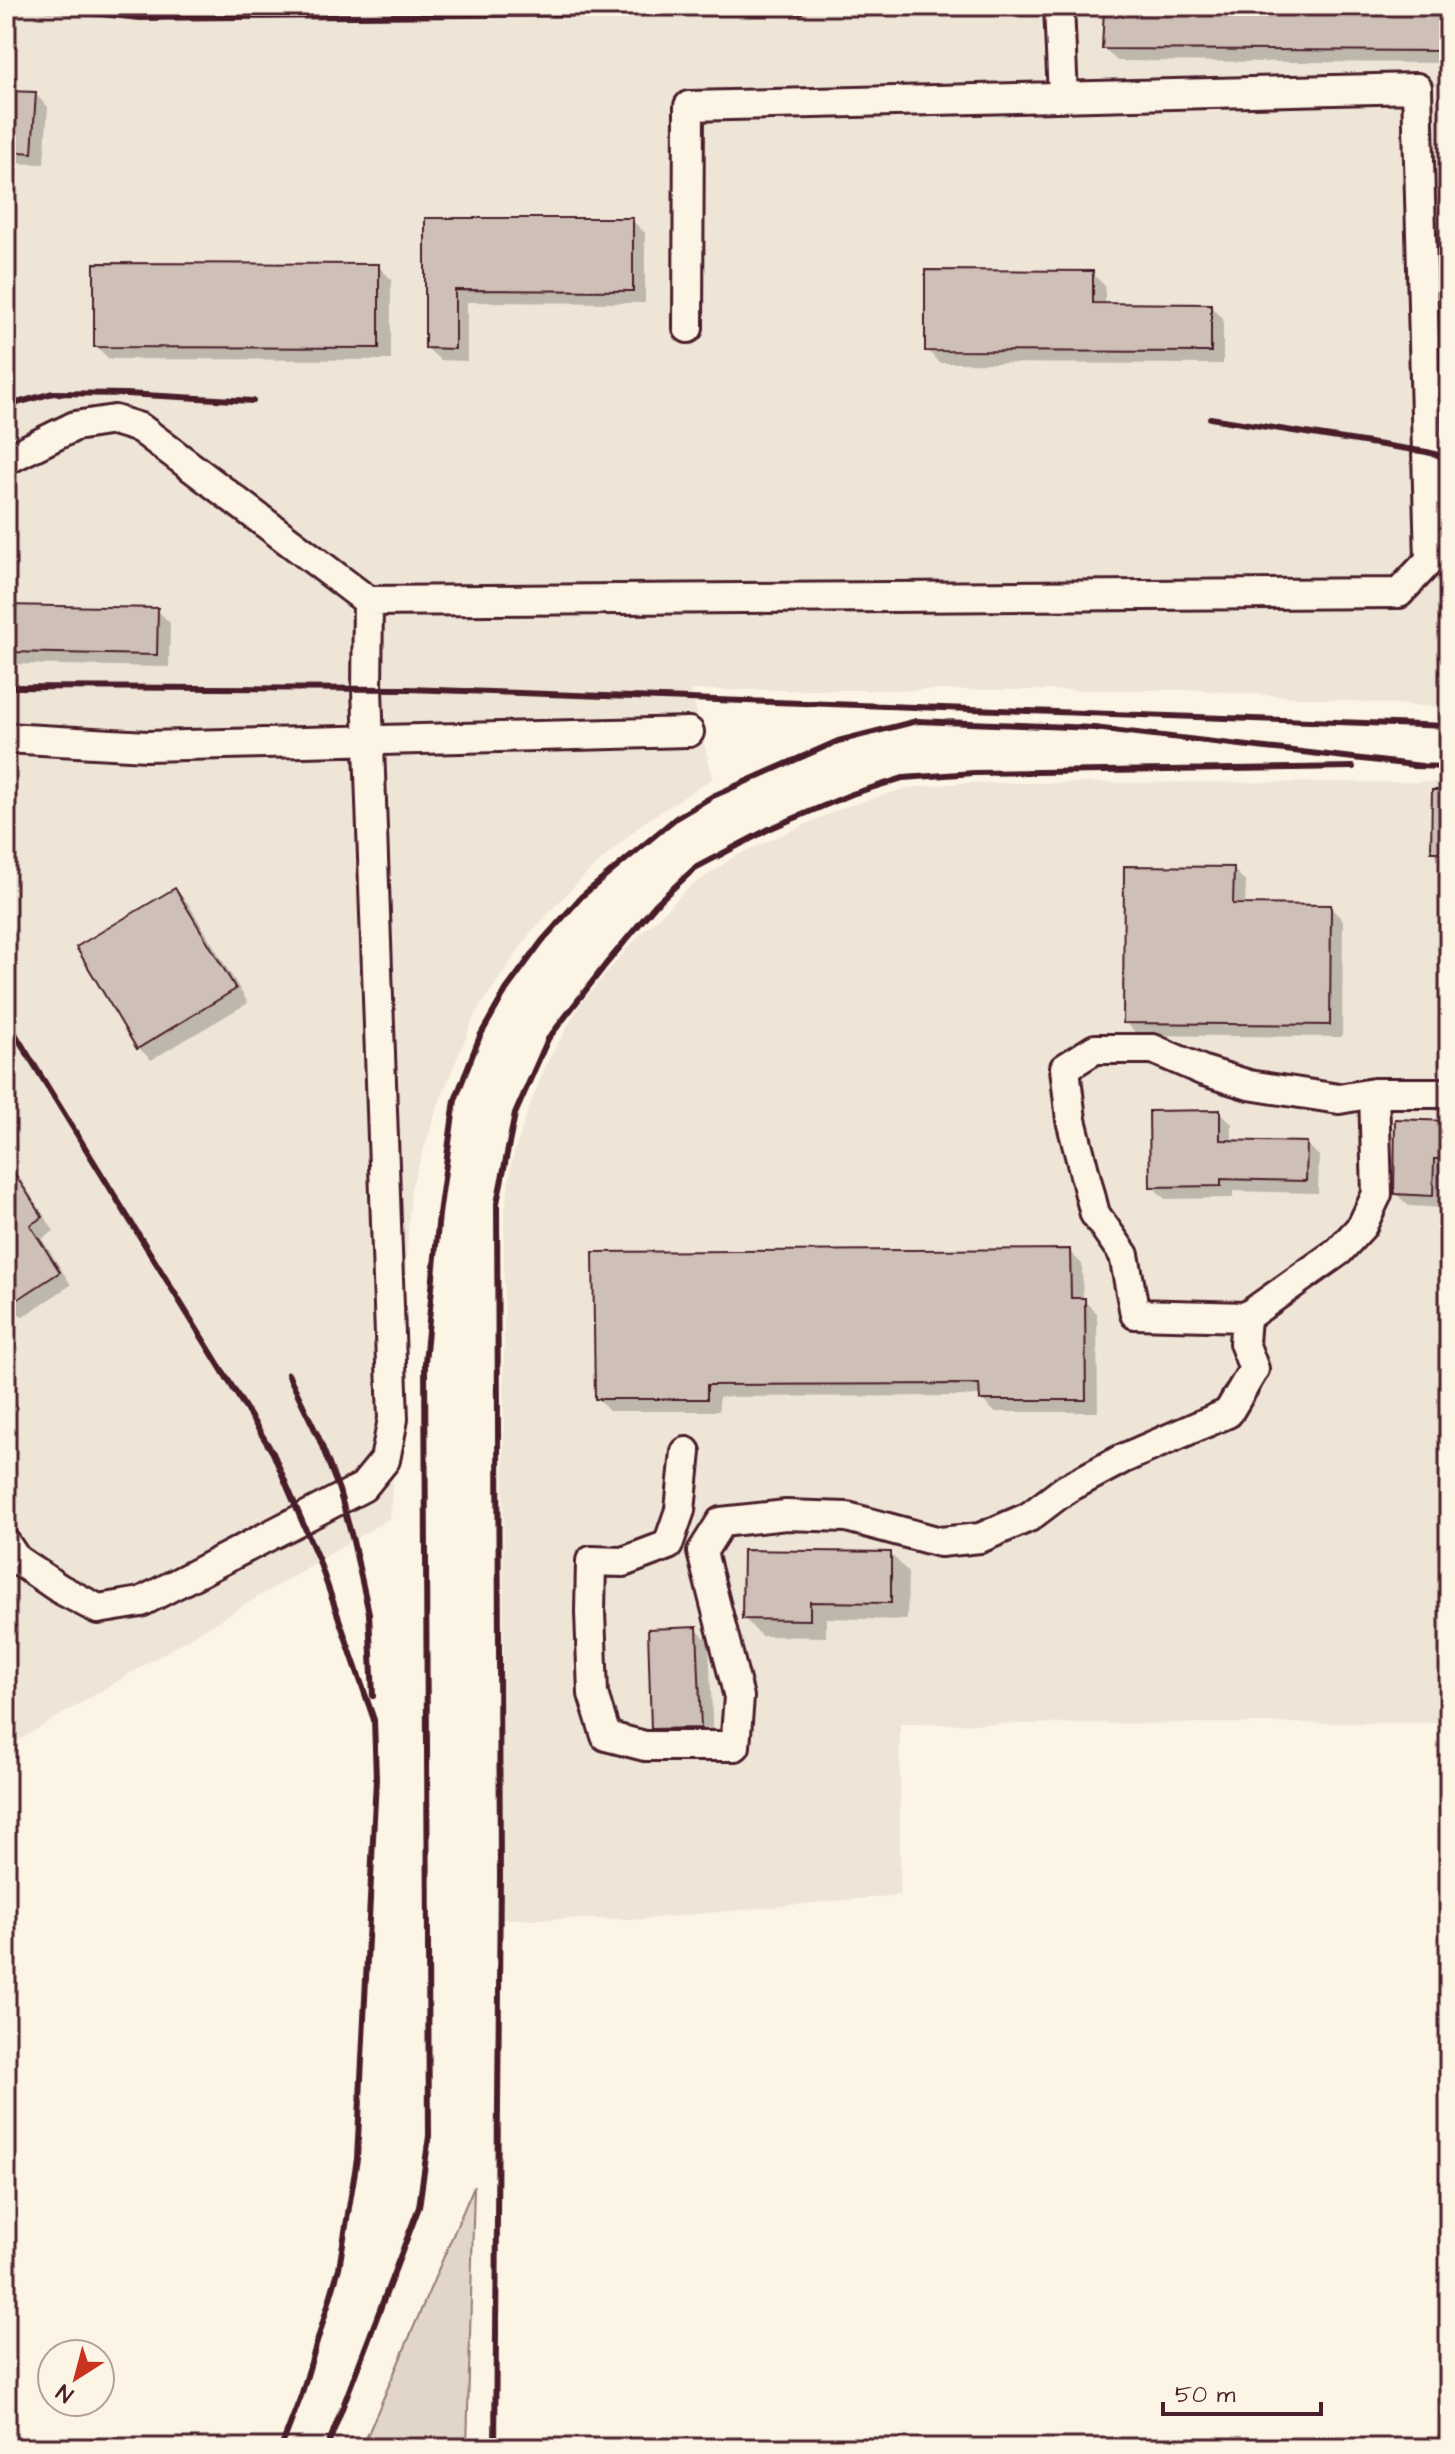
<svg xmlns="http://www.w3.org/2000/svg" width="1455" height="2454" font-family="'Architects Daughter',sans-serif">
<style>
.built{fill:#eee5d7}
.green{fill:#e2d5ca;stroke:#967a7a;stroke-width:2}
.shadow{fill:#0003}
.building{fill:#cfc0b7;stroke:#4a1f2b;stroke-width:2}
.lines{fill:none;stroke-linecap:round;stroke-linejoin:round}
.minor-casing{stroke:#4a1f2b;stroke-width:34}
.minor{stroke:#fcf5e5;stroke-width:28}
.rail{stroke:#4a1f2b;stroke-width:6}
</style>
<rect width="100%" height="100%" fill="#fcf5e5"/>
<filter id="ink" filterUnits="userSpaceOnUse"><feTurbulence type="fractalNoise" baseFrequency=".0125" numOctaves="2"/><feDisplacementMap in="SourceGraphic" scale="16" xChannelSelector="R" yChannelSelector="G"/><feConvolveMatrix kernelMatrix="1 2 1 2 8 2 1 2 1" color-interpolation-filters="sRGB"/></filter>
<g filter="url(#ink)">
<path class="built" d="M 6,6 L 1449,6 L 1449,708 L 1199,690 L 691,690 L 713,778 L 643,823 L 583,877 L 531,932 L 476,1013 L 439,1103 L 411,1188 L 390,1518 L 6,1748 Z
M 1449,782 L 1449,1723 L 900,1724 L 900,1895 L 644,1919 L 503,1919 L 504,1216 L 512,1160 L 526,1116 L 545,1066 L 581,1003 L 632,943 L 687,889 L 737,855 L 842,808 L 907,788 L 961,783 Z"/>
<path class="green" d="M 474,2186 L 467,2448 L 362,2448 Z"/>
<path class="shadow" d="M 452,6 L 602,6 L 455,9 Z
M 1449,9 L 1449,63 L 1117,61 L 1104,48 Z
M 6,93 L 35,94 L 48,107 L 44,164 L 6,163 Z
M 427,220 L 632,220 L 645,233 L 645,303 L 467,302 L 467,361 L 440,360 L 427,348 Z
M 378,266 L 391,279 L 391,360 L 109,359 L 96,346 Z
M 1092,273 L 1105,286 L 1105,305 L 1210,306 L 1223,318 L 1223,364 L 940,363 L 927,350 Z
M 6,607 L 157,610 L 170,623 L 169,667 L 9,664 L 6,661 Z
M 1449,792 L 1449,867 L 1433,851 Z
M 1233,869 L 1246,882 L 1245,906 L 1330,907 L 1343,920 L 1342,1037 L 1138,1035 L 1125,1022 Z
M 175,890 L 188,903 L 248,1003 L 151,1060 L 138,1047 Z
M 1219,1112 L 1232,1124 L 1232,1142 L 1306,1143 L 1319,1156 L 1318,1193 L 1233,1191 L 1233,1198 L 1165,1199 L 1152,1186 Z
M 1449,1123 L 1449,1171 L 1446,1171 L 1445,1208 L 1409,1206 L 1396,1194 Z
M 6,1157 L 54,1231 L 42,1239 L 71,1285 L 22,1317 L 6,1298 Z
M 1069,1251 L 1082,1264 L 1083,1300 L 1097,1313 L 1098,1412 L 995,1412 L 982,1400 L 982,1396 L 719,1397 L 719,1411 L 609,1411 L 597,1398 Z
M 891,1554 L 908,1572 L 907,1620 L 826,1618 L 826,1637 L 761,1636 L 744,1618 Z
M 696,1629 L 709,1642 L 713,1740 L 666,1741 L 653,1728 Z"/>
<path class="building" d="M 1338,6 L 1449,7 L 1449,51 L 1102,49 L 1104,8 Z
M 6,91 L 36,92 L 32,153 L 6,151 Z
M 425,218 L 633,218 L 633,291 L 455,290 L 455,349 L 425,348 Z
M 94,263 L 379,264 L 379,348 L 94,347 Z
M 925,270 L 1093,271 L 1093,303 L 1211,304 L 1211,352 L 925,351 Z
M 6,605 L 158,608 L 157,655 L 6,652 Z
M 1432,790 L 1449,790 L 1449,852 L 1431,852 Z
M 1124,866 L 1234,867 L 1233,904 L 1331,905 L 1330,1025 L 1123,1023 Z
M 175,888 L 236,989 L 137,1049 L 76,947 Z
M 1220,1110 L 1220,1140 L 1307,1142 L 1306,1181 L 1221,1179 L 1221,1186 L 1150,1187 L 1149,1111 Z
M 1395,1119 L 1449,1121 L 1449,1159 L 1434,1159 L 1433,1196 L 1394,1194 Z
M 6,1161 L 43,1217 L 30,1225 L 60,1272 L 6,1307 Z
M 1070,1249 L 1071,1298 L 1085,1298 L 1086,1400 L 980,1400 L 979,1384 L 707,1385 L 707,1399 L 595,1399 L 593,1252 Z
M 743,1550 L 891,1552 L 891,1603 L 810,1602 L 810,1620 L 742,1619 Z
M 697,1627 L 701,1728 L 651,1729 L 648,1629 Z"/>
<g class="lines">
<defs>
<path id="minor" d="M 1059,6 L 1063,97
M 6,460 L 75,426 L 114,420 L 140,428 L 368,601 L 367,689 L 393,1419 L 385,1460 L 363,1487 L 141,1602 L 98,1609 L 60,1589 L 16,1559 L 6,1544
M 368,601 L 1399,593 L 1430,560 L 1417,88 L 689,106 L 688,328
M 6,738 L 147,746 L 689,732
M 1374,1093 L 1339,1099 L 1249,1085 L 1204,1071 L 1153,1049 L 1095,1049 L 1065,1068 L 1071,1120 L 1095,1214 L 1124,1255 L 1135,1314 L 1246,1317 L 1339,1251 L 1362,1226 L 1377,1194 L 1374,1093 L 1449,1093
M 686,1452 L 680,1510 L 668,1545 L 623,1562 L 591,1561 L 590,1612 L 593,1694 L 606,1736 L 645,1746 L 735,1746 L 739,1697 L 702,1552 L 721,1522 L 786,1515 L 847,1517 L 940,1542 L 980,1538 L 1029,1517 L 1066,1489 L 1122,1459 L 1228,1413 L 1254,1369 L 1244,1343 L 1246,1317"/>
</defs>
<use href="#minor" class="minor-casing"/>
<use href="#minor" class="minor"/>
<path class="rail" d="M 22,6 L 140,18 L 801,12
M 6,406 L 53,393 L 126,394 L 253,401
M 1210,418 L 1427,452 L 1449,458
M 6,687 L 408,689 L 1449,726
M 1413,766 L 1449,767
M 6,1019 L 273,1453 L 319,1561 L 374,1720 L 376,1779 L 357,2159 L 339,2268 L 301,2396 L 281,2448
M 288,1374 L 318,1436 L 339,1490 L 353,1541 L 369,1613 L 373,1696
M 327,2448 L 419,2207 L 429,2136 L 425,1362 L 439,1214 L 455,1100 L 480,1036 L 506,990 L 542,941 L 582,896 L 676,818 L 713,796 L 838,741 L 917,721 L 1094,728 L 1422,766
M 495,2448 L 500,1875 L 497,1203 L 515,1114 L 548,1039 L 606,964 L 656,904 L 695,868 L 771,828 L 852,794 L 903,778 L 974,773 L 1353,767"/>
</g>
</g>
<rect width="1455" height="2454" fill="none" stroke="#fcf5e5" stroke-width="32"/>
<rect x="16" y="16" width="1423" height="2422" fill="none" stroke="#4a1f2b" stroke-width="3" filter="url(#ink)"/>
<g transform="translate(76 2378) rotate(216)"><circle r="38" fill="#fcf5e5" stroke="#b59f9b" stroke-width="2"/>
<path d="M0-6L14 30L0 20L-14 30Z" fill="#c8321e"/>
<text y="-12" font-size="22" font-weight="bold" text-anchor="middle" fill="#4a1f2b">N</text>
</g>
<path d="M1163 2402v12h158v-12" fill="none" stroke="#4a1f2b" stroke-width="4"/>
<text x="1175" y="2402" font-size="24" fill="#4a1f2b" stroke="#fcf5e5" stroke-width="6" paint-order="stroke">50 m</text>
</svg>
